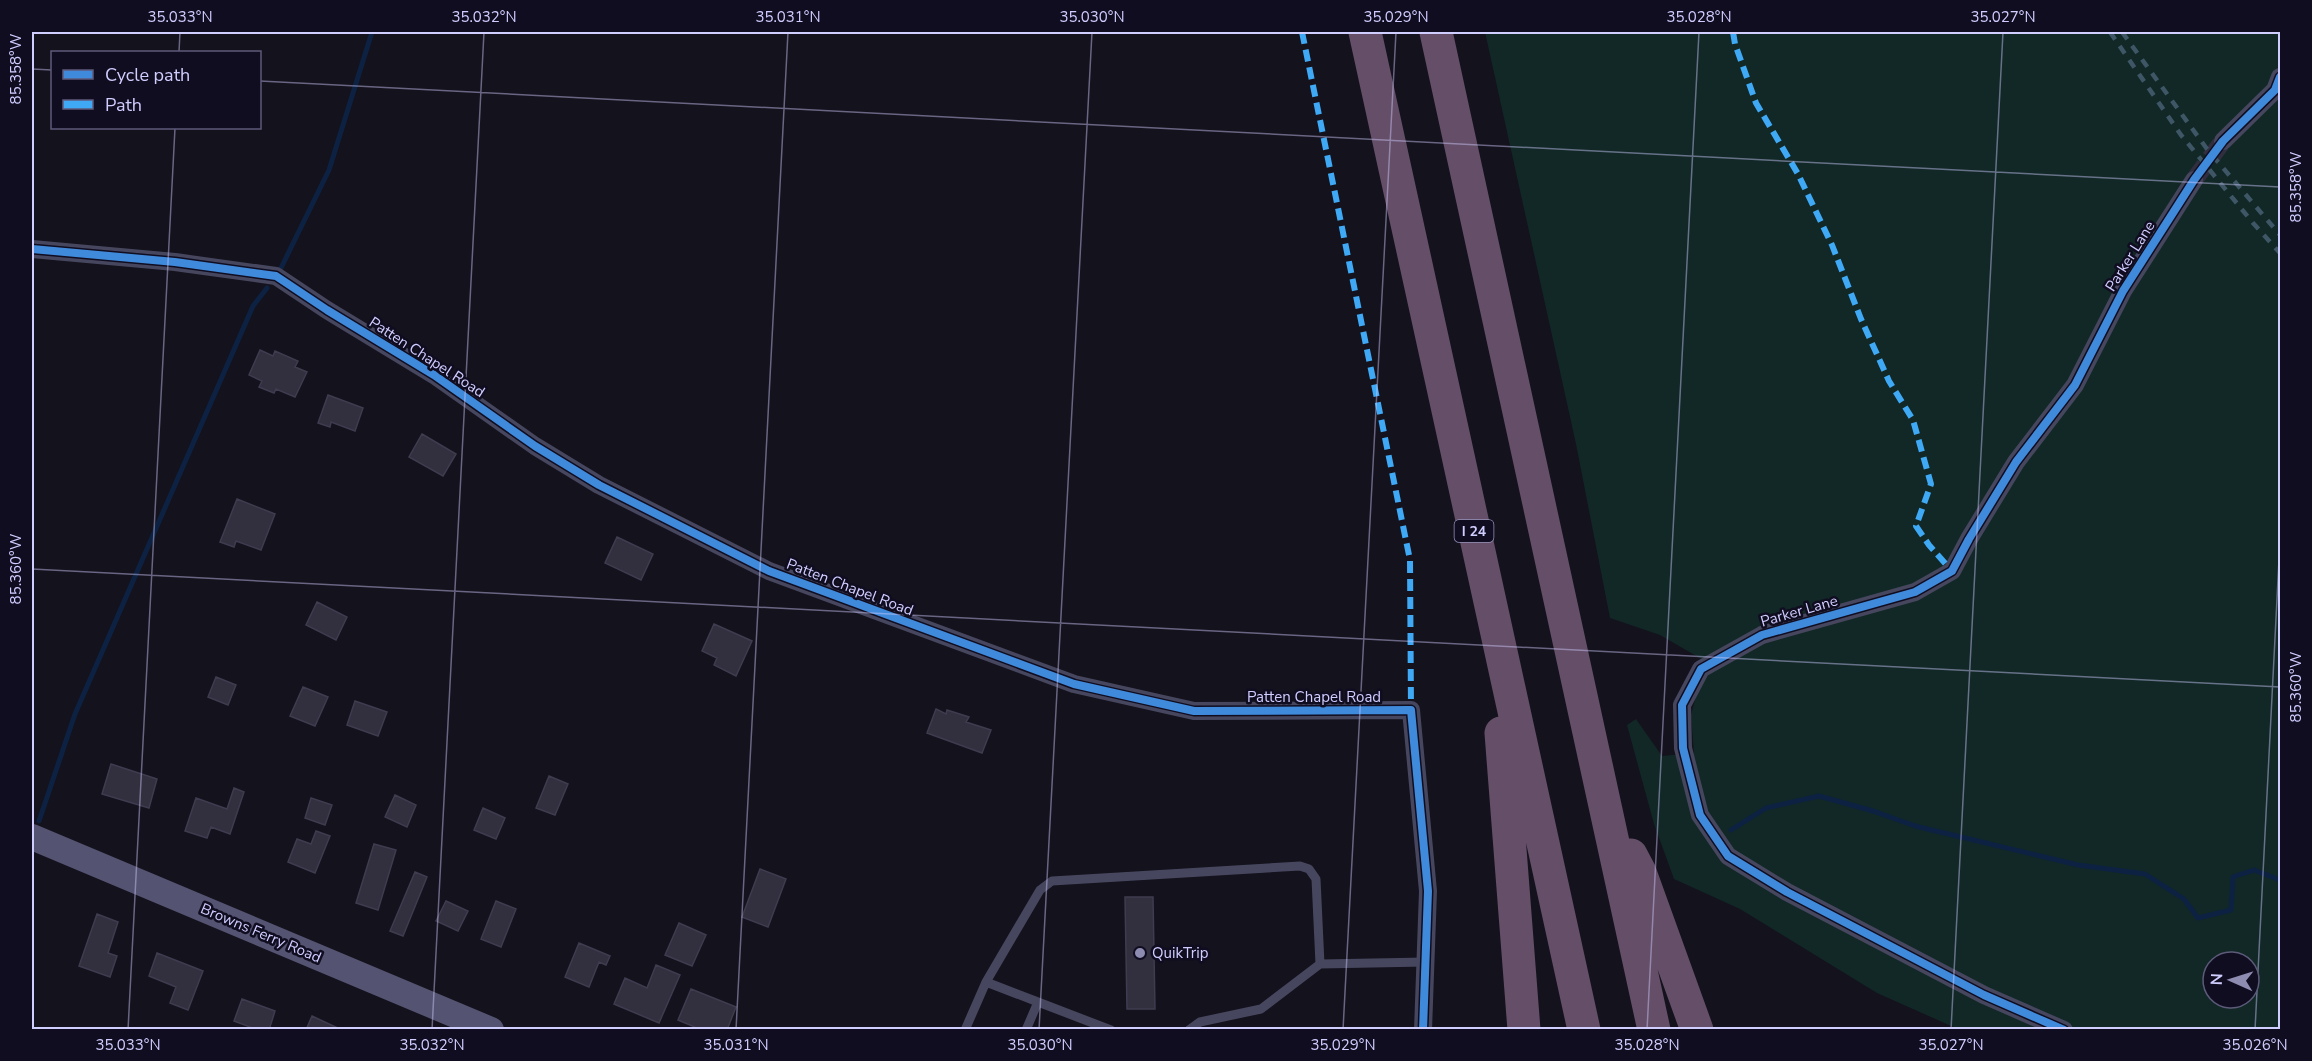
<svg xmlns="http://www.w3.org/2000/svg" width="2312" height="1061" font-family="'Nunito Sans',sans-serif">
<style>
.green{fill:#112827;fill-rule:evenodd}
.lines{fill:none;stroke-linecap:round;stroke-linejoin:round}
.stream{stroke:#0d2242;stroke-width:5}
.building{fill:#322f3f;stroke:#3f3c50;stroke-width:1.5}
.street-tunnel{stroke:#302e3f;stroke-width:18;stroke-dasharray:18 9;stroke-linecap:butt}
.lane{stroke:#46465e;stroke-width:9}
.street{stroke:#46465e;stroke-width:18}
.secondary{stroke:#545371;stroke-width:26}
.highway{stroke:#644e68;stroke-width:33}
.rail{stroke:#3f5666;stroke-width:4.5;stroke-dasharray:9 8;stroke-linecap:butt}
.quiet{stroke:#3fa9f5;stroke-width:6;stroke-dasharray:12 6;stroke-linecap:butt}
.cycleway-casing{stroke:#100d21;stroke-width:11}
.cycleway{stroke:#408adc;stroke-width:8}
.ticks{fill:none;stroke:#d0cdff;stroke-width:1.5;stroke-opacity:0.45}
.poi-dot{fill:#8e8cb0;stroke:#100d21;stroke-width:2}
.labels{text-anchor:middle;stroke-width:5;stroke-linejoin:round;paint-order:stroke}
.shield{fill:#100d21;stroke:#9693bc;stroke-width:1.5}
.shield-label{font-size:14px;font-weight:bold;fill:#d0cdff}
.street-label{font-size:15px;fill:#d0cdff;stroke:#100d21}
.poi-label{font-size:15px;fill:#d0cdff;stroke:#100d21;text-anchor:start}
.neatline{fill:none;stroke:#d0cdff;stroke-width:2}
.ticks-label{font-size:15px;text-anchor:middle;fill:#d0cdff}
</style>
<rect width="100%" height="100%" fill="#14121d"/>
<path class="green" d="M 1485,32 L 2280,32 L 2280,1029 L 1958,1029 L 1877,993 L 1740,909 L 1674,879 L 1654,824 L 1627,725 L 1636,719 L 1662,756 L 1694,753 L 1691,715 L 1705,661 L 1660,635 L 1610,618 L 1576,444 ZM 2213,962 L 2249,962 L 2249,998 L 2213,998 Z"/>
<g class="lines">
<path class="stream" d="M 280,270 L 329,170 L 372,32
M 39,821 L 75,714 L 253,306 L 267,288
M 1731,830 L 1766,808 L 1819,796 L 1873,811 L 1915,826 L 2078,865 L 2145,874 L 2184,899 L 2198,918 L 2231,910 L 2233,877 L 2254,870 L 2280,880"/>
</g>
<path class="building" d="M 260,350 L 273,356 L 275,351 L 298,361 L 295,367 L 307,372 L 295,397 L 276,389 L 274,393 L 259,387 L 262,381 L 249,375 Z
M 328,395 L 363,408 L 355,431 L 331,422 L 330,427 L 318,423 Z
M 422,434 L 456,454 L 443,476 L 409,457 Z
M 237,499 L 275,514 L 261,550 L 236,541 L 234,547 L 220,542 Z
M 617,537 L 653,554 L 641,580 L 605,563 Z
M 317,602 L 347,617 L 336,640 L 306,625 Z
M 714,624 L 752,641 L 736,676 L 714,665 L 717,658 L 702,651 Z
M 216,677 L 236,685 L 228,705 L 208,697 Z
M 303,687 L 328,697 L 315,726 L 290,716 Z
M 355,701 L 387,712 L 378,736 L 347,725 Z
M 936,709 L 946,714 L 947,710 L 969,717 L 966,722 L 991,730 L 982,753 L 927,733 Z
M 111,764 L 157,779 L 149,808 L 102,794 Z
M 549,776 L 568,784 L 555,815 L 536,808 Z
M 234,788 L 244,792 L 230,834 L 211,827 L 207,838 L 185,831 L 196,798 L 227,809 Z
M 395,795 L 416,805 L 407,827 L 385,817 Z
M 311,798 L 332,805 L 325,825 L 305,818 Z
M 483,808 L 505,818 L 496,839 L 474,830 Z
M 316,831 L 330,836 L 315,873 L 288,862 L 297,839 L 311,844 Z
M 374,844 L 396,850 L 378,910 L 356,903 Z
M 760,869 L 786,879 L 768,927 L 742,917 Z
M 415,872 L 427,877 L 403,936 L 390,931 Z
M 1125,897 L 1153,897 L 1155,1009 L 1127,1009 Z
M 446,901 L 468,911 L 458,931 L 436,921 Z
M 496,901 L 516,909 L 501,947 L 481,939 Z
M 97,914 L 118,922 L 108,953 L 117,956 L 110,977 L 79,966 Z
M 679,923 L 706,935 L 692,966 L 665,955 Z
M 579,943 L 610,956 L 606,965 L 599,962 L 589,987 L 565,977 Z
M 157,953 L 203,971 L 188,1010 L 170,1003 L 176,987 L 149,976 Z
M 656,965 L 680,975 L 659,1023 L 614,1004 L 625,978 L 647,988 Z
M 691,989 L 736,1007 L 727,1030 L 702,1030 L 678,1020 Z
M 242,999 L 275,1011 L 269,1030 L 258,1030 L 234,1021 Z
M 312,1016 L 342,1030 L 306,1030 Z"/>
<g class="lines">
<path class="street-tunnel" d="M 2194,180 L 2223,141"/>
<path class="lane" d="M 986,982 L 1040,890 L 1052,881 L 1300,866 L 1309,869 L 1316,879 L 1320,964
M 1038,1002 L 1111,1030
M 965,1030 L 986,982 L 1038,1002 L 1026,1030
M 1189,1030 L 1200,1022 L 1261,1009 L 1320,964 L 1426,962"/>
<path class="street" d="M 2223,141 L 2275,90 L 2280,77
M 32,249 L 175,262 L 276,276 L 327,310 L 434,375 L 535,446 L 599,485 L 769,571 L 1074,684 L 1194,711 L 1411,710 L 1428,891 L 1423,1030
M 2064,1030 L 1984,995 L 1787,892 L 1728,856 L 1700,815 L 1683,748 L 1682,705 L 1701,669 L 1762,635 L 1915,592 L 1952,571 L 1969,539 L 2016,462 L 2075,385 L 2123,291 L 2194,180"/>
<path class="secondary" d="M 32,837 L 491,1030"/>
<path class="highway" d="M 1365,32 L 1584,1030
M 1436,32 L 1654,1030
M 1501,733 L 1524,1030
M 1631,855 L 1640,872 L 1697,1030"/>
<path class="rail" d="M 2110,32 L 2181,135 L 2253,223 L 2280,253
M 2122,32 L 2207,149 L 2280,235"/>
<path class="quiet" d="M 1302,32 L 1410,560 L 1411,710
M 1733,32 L 1735,44 L 1756,103 L 1798,174 L 1832,245 L 1861,319 L 1889,381 L 1913,420 L 1931,484 L 1916,526 L 1929,545 L 1952,571"/>
<defs>
<path id="cycleway" d="M 32,249 L 175,262 L 276,276 L 327,310 L 434,375 L 535,446 L 599,485 L 769,571 L 1074,684 L 1194,711 L 1411,710 L 1428,891 L 1423,1030
M 2064,1030 L 1984,995 L 1787,892 L 1728,856 L 1700,815 L 1683,748 L 1682,705 L 1701,669 L 1762,635 L 1915,592 L 1952,571 L 1969,539 L 2016,462 L 2075,385 L 2123,291 L 2194,180 L 2223,141 L 2275,90 L 2280,77"/>
</defs>
<use href="#cycleway" class="cycleway-casing"/>
<use href="#cycleway" class="cycleway"/>
</g>
<path class="ticks" d="M 179,52 L 180,32M 32,69 L 52,70M 260,81 L 2280,187M 32,569 L 2280,687M 128,1030 L 175,128M 432,1030 L 484,32M 736,1030 L 788,32M 1039,1030 L 1092,32M 1343,1030 L 1396,32M 1647,1030 L 1699,32M 1951,1030 L 2003,32M 2255,1030 L 2280,540"/>
<circle class="poi-dot" cx="1140" cy="953" r="6"/>
<g class="labels">
<rect class="shield" x="1454.5" y="520" width="39" height="22" rx="4.5"/>
<g class="shield-label">
<text x="1474" y="536">I 24</text>
</g>
<g class="street-label">
<text transform="translate(2130 256) rotate(-58)" y="5">Parker Lane</text>
<text transform="translate(427 357) rotate(33)" y="5">Patten Chapel Road</text>
<text transform="translate(850 587) rotate(21)" y="5">Patten Chapel Road</text>
<text transform="translate(1799 611) rotate(-16)" y="5">Parker Lane</text>
<text x="1314" y="702">Patten Chapel Road</text>
<text transform="translate(261 933) rotate(23)" y="5">Browns Ferry Road</text>
</g>
<g class="poi-label">
<text x="1152" y="958">QuikTrip</text>
</g>
</g>
<rect width="2312" height="1061" fill="none" stroke="#100d21" stroke-width="66"/>
<rect x="51" y="51" width="210" height="78" fill="#100d21" stroke="#5d5a7a" stroke-width="1.5"/>
<rect x="63" y="70" width="30" height="9" fill="#408adc" stroke="#5d5a7a" stroke-width="1.5"/>
<text x="105" y="81" font-size="18" fill="#d0cdff">Cycle path</text>
<rect x="63" y="100" width="30" height="9" fill="#3fa9f5" stroke="#5d5a7a" stroke-width="1.5"/>
<text x="105" y="111" font-size="18" fill="#d0cdff">Path</text>
<g transform="translate(2231 980) rotate(273)"><circle r="28" fill="#100d21" stroke="#5d5a7a" stroke-width="1.5"/>
<path d="M0-4.5L10 22L0 15L-10 22Z" fill="#8e8cb0"/>
<text y="-9" font-size="16" font-weight="bold" text-anchor="middle" fill="#d0cdff">N</text>
</g>
<rect x="33" y="33" width="2246" height="995" class="neatline"/>
<g class="ticks-label">
<text x="180" y="22">35.033°N</text>
<text x="484" y="22">35.032°N</text>
<text x="788" y="22">35.031°N</text>
<text x="1092" y="22">35.030°N</text>
<text x="1396" y="22">35.029°N</text>
<text x="1699" y="22">35.028°N</text>
<text x="2003" y="22">35.027°N</text>
<text transform="translate(16 69) rotate(-90)" y="5">85.358°W</text>
<text transform="translate(2296 187) rotate(-90)" y="5">85.358°W</text>
<text transform="translate(16 569) rotate(-90)" y="5">85.360°W</text>
<text transform="translate(2296 687) rotate(-90)" y="5">85.360°W</text>
<text x="128" y="1050">35.033°N</text>
<text x="432" y="1050">35.032°N</text>
<text x="736" y="1050">35.031°N</text>
<text x="1040" y="1050">35.030°N</text>
<text x="1343" y="1050">35.029°N</text>
<text x="1647" y="1050">35.028°N</text>
<text x="1951" y="1050">35.027°N</text>
<text x="2255" y="1050">35.026°N</text>
</g>
</svg>
